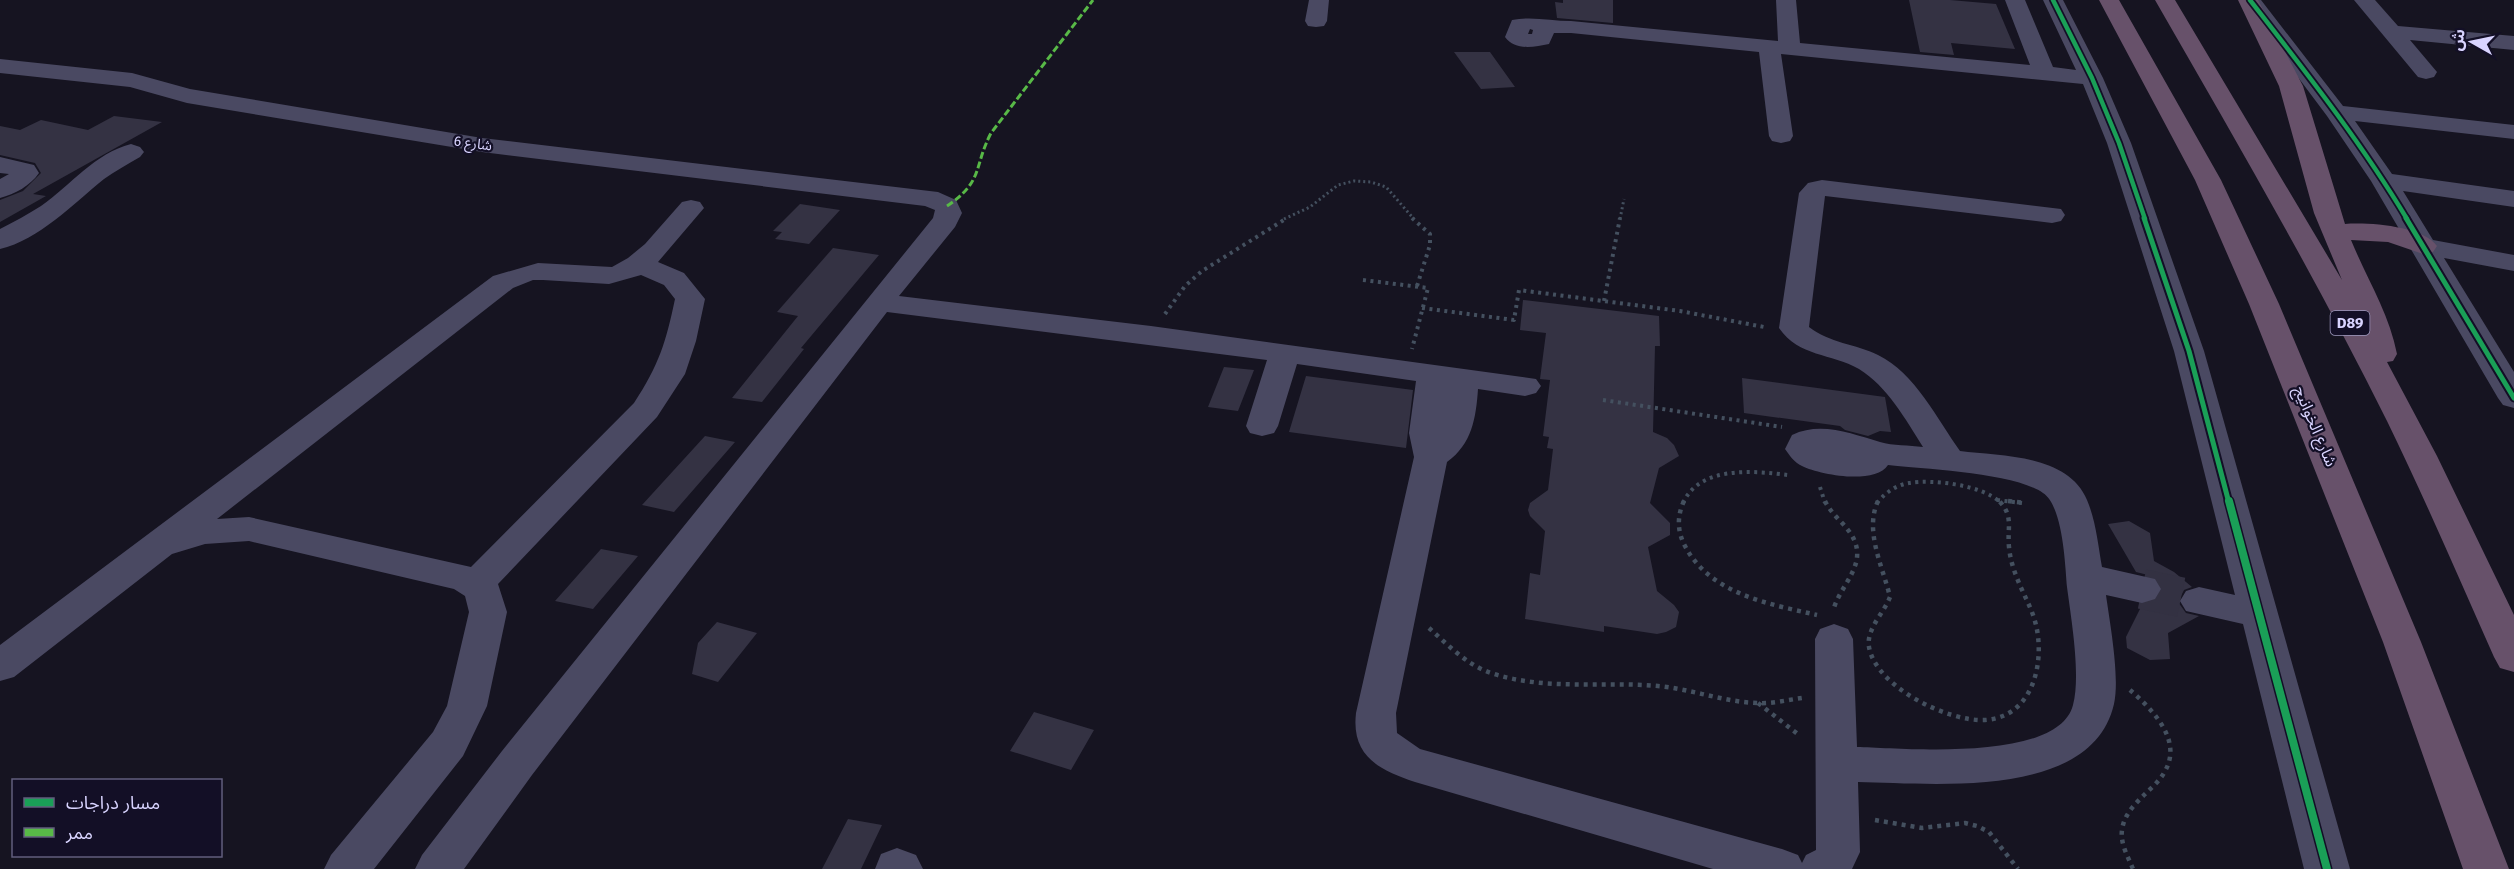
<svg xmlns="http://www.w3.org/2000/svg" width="2514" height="869" font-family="'Fira Sans','Noto Sans Arabic',sans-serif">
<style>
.building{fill:#343243}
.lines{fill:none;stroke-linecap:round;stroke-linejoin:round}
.minor-tunnel{stroke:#333142;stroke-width:40;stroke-dasharray:40 20;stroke-linecap:butt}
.path-far2{stroke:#44505f;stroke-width:3;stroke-dasharray:2 3;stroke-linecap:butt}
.path-far1{stroke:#44505f;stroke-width:4;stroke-dasharray:3 4.5;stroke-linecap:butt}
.path{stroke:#44505f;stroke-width:4.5;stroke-dasharray:4 5;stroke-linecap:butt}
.minor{fill:#4a4962;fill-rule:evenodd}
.highway{fill:#67516a;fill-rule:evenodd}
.quiet{stroke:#58b947;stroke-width:3;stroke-dasharray:7 3;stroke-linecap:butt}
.cycleway-far2-casing{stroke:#130f26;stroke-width:8}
.cycleway-far1-casing{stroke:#130f26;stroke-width:9}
.cycleway-casing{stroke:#130f26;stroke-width:11}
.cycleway-far2{stroke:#1a9f57;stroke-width:4.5}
.cycleway-far1{stroke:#1a9f57;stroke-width:5}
.cycleway{stroke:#1a9f57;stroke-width:8}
.labels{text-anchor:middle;stroke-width:4.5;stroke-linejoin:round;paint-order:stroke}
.far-street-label{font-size:14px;fill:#d9d4ff;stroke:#130f26}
.shield{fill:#130f26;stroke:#9e99be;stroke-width:1.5}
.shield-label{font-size:15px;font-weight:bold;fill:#d9d4ff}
.street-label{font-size:16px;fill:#d9d4ff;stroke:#130f26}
</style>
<rect width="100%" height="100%" fill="#161421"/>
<path class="building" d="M 1563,0 L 1613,0 L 1613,23 L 1557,18 L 1555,2 L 1563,3 Z
M 1909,0 L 1950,0 L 1996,4 L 2015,49 L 1951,43 L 1954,55 L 1920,52 Z
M 1454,52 L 1490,52 L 1515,87 L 1481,89 Z
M 114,116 L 162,122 L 33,194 L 46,196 L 0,222 L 0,200 L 23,191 L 41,173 L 35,163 L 0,155 L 0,126 L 20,130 L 41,120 L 88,130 Z
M 800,204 L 840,210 L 809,244 L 775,239 L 782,232 L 773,231 Z
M 833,248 L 879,255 L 801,348 L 804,349 L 762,402 L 732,398 L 798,316 L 777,312 Z
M 1523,300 L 1659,316 L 1660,346 L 1655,346 L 1653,432 L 1667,438 L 1674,445 L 1679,456 L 1659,468 L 1650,503 L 1670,523 L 1670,535 L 1648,547 L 1657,591 L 1674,605 L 1679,612 L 1676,627 L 1666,632 L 1657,634 L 1604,626 L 1604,632 L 1525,619 L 1530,573 L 1540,575 L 1545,531 L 1530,516 L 1528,510 L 1530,503 L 1548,490 L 1553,449 L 1547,448 L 1549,437 L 1543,436 L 1550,380 L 1540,379 L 1546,333 L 1520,330 Z
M 1224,367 L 1254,370 L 1238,411 L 1208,407 Z
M 1306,376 L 1413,390 L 1406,448 L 1289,432 Z
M 1742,378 L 1885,397 L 1891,432 L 1880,431 L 1868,436 L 1845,430 L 1840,426 L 1744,413 Z
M 705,436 L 735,442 L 674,512 L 642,505 Z
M 2129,521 L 2150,533 L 2154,561 L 2174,572 L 2192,587 L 2184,590 L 2178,602 L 2186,613 L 2199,616 L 2168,633 L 2170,659 L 2150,660 L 2127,648 L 2126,637 L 2142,605 L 2156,601 L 2163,590 L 2156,577 L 2136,572 L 2108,524 Z
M 601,549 L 638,556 L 593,609 L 555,601 Z
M 717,622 L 757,633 L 718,682 L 692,674 L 698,643 Z
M 1034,712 L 1094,730 L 1071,770 L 1010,751 Z
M 848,819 L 882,825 L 861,869 L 822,869 Z"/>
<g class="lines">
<path class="minor-tunnel" d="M 2142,589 L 2199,601"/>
<path class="path-far2" d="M 1284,219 L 1310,207 L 1338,185 L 1354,181 L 1371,182 L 1386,187 L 1414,219
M 1620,219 L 1624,199"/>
<path class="path-far1" d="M 1412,218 L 1430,234 L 1430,245 L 1417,286
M 1363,280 L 1428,288 L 1412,349
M 1604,301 L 1620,218
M 1422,308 L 1514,320 L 1519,290 L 1680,311 L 1764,327
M 1165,314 L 1185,286 L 1202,271 L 1287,218
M 1603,400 L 1782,427
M 1820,487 L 1825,503
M 1997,500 L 2022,503
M 1683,503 C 1700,465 1755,471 1788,475
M 1877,503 C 1885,493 1896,485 1909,483 C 1933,479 1983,485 2001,503"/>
<path class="path" d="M 1684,501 C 1677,516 1677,531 1685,546 C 1710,594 1769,604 1817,615
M 1825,501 C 1831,514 1843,522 1851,534 C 1870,564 1840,584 1833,611
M 1878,501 C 1864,531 1883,567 1890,597 C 1884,613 1866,629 1869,647 C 1876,687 1948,722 1985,720 C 2033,717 2045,663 2036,625 C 2032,608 2023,594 2017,578 C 2013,568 2010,558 2009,547 C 2007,528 2014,516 1999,501
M 2008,501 L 2025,503
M 1429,628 C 1448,645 1467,665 1491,673 C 1545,691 1602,681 1658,686 C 1691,689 1724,702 1757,703 C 1771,704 1787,700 1802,698
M 2130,690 C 2152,709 2183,740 2165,771 C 2160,781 2151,788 2144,795 C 2134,805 2124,815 2122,830 C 2120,843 2128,857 2133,869
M 1758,703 L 1799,735
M 1875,820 L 1922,828 L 1965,823 L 1977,826 L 1989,832 L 2018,869"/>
<path class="minor" d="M 1309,0 L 1329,0 L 1327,21 L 1324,26 L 1316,27 L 1308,26 L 1305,21 Z
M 1776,0 L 1796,0 L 1800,43 L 2030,65 L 2005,0 L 2025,0 L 2053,67 L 2076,70 L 2043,0 L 2063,0 L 2103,78 L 2131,143 L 2204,351 L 2350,869 L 2304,869 L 2243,624 L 2186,611 L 2180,601 L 2186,591 L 2199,587 L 2235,595 L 2174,351 L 2107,143 L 2083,84 L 1781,54 L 1793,136 L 1790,141 L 1781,143 L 1772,141 L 1769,136 L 1759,52 L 1571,33 L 1554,33 L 1549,44 C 1534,47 1515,51 1505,37 L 1512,20 C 1532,16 1551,21 1571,21 L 1778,41 ZM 1530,29 L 1533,30 L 1532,34 L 1528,34 Z
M 2240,0 L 2261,0 L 2343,106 L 2514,125 L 2514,139 L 2355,121 L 2392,174 L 2514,191 L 2514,207 L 2403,191 L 2433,240 L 2514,255 L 2514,271 L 2444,258 L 2514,372 L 2514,408 L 2503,405 L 2498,398 L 2371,181 L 2327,116 Z
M 2354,0 L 2375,0 L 2398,26 L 2514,36 L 2514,50 L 2410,40 L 2437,72 L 2434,77 L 2426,79 L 2418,77 Z
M 0,59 L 132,73 L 190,89 L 482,138 L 938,192 L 956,200 L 962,213 L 955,227 L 899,296 L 1151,326 L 1536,379 L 1541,386 L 1536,393 L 1525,396 L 1478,389 C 1476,418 1472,444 1447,462 L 1396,713 L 1397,733 L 1420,749 L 1782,849 L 1798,855 L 1802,863 L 1806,855 L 1816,850 L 1815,639 L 1820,629 L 1834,624 L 1848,629 L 1853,639 L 1857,747 C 1903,748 2058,763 2073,705 C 2081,675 2071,618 2067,587 C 2065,564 2063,506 2043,493 C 2015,473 1926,469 1888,465 C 1875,485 1820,475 1802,466 C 1794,462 1790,456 1785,449 L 1792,435 C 1821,421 1852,434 1880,442 C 1893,446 1909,445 1923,447 C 1906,420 1887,386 1859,369 C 1831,353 1799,357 1779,328 L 1799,193 L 1808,183 L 1822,180 L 2061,209 L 2065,215 L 2061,221 L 2052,223 L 1825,196 L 1809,327 C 1829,343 1856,344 1878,355 C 1915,373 1937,419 1960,451 C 2000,456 2068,454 2087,500 C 2096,521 2098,545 2102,567 L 2155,579 L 2161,589 L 2155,599 L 2142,603 L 2106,595 C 2110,624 2120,677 2114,704 C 2092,801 1931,783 1858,782 L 1860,852 L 1852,869 L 1713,869 L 1415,782 C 1379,770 1351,756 1356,713 L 1414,457 L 1409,433 L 1416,381 L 1297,364 L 1278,426 L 1274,433 L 1262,436 L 1250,433 L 1246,426 L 1267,360 L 887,312 L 532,775 L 464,869 L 415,869 L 422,855 L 502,751 L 933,218 L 935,210 L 925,206 L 482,152 L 187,103 L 130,87 L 0,73 Z
M 131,144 L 140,147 L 144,152 L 140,157 C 128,164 115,171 104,179 C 73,204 39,240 0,249 L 0,229 C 14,222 28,214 41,206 C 71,185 95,153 131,144 Z
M 0,157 L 34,165 L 39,173 C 30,186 15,194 0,198 L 0,179 L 9,174 L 0,173 Z
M 691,200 L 700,202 L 704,208 L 658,262 L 684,273 L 705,299 L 696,341 L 685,374 L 657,417 L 498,584 L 507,612 L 487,706 L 463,756 L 374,869 L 324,869 L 331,855 L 433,732 L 447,706 L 469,612 L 465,596 L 454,589 L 249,541 L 205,544 L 172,554 L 14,677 L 0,681 L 0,645 L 493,276 L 538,263 L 612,267 L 628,258 L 645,244 L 682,202 ZM 641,275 L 664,285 L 675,299 C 666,342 659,365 634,403 L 471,567 L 249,517 L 217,519 L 513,288 L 533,280 L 543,280 L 609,284 Z
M 897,848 L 916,855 L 923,869 L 875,869 L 881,854 Z"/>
<path class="highway" d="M 2099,0 L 2119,0 L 2221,180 L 2279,304 L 2421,642 L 2509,869 L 2463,869 L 2383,642 L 2249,304 L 2195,180 Z
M 2155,0 L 2175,0 L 2342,280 L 2314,213 L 2279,86 L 2238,0 L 2258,0 L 2303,86 L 2345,224 C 2368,222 2423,226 2437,246 L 2433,252 L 2423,254 L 2388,242 L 2351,240 C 2367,279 2389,313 2397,354 L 2393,361 L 2387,362 L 2437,456 L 2514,615 L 2514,672 L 2500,668 L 2494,657 C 2459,578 2425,499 2387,421 C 2316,278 2235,139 2155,0 Z"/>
<path class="quiet" d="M 947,206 C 984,181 973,168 991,133 L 1093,0"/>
<defs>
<path id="cycleway-far2" d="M 2053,0 L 2092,78 L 2119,143 L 2145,219
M 2250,0 C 2305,71 2361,142 2407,219"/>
<path id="cycleway-far1" d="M 2144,218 L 2189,351 L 2229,503
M 2406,218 L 2514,398"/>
<path id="cycleway" d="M 2229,501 L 2327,869"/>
</defs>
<use href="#cycleway-far2" class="cycleway-far2-casing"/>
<use href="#cycleway-far1" class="cycleway-far1-casing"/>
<use href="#cycleway" class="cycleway-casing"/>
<use href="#cycleway-far2" class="cycleway-far2"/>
<use href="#cycleway-far1" class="cycleway-far1"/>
<use href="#cycleway" class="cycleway"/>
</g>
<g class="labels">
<g class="far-street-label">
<text transform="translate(473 143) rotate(8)" y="5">شارع 6</text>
</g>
<rect class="shield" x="2330.5" y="311" width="39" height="24" rx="4.5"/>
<g class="shield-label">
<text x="2350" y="328">D89</text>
</g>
<g class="street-label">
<text transform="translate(2316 426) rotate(67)" y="6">شارع الخوانيج</text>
</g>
</g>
<rect x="12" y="779" width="210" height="78" fill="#130f26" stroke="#625e7d" stroke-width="1.5"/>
<rect x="24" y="798" width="30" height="9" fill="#1a9f57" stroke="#625e7d" stroke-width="1.5"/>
<text x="66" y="809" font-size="18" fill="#d9d4ff">مسار دراجات</text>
<rect x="24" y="828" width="30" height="9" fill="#58b947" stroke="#625e7d" stroke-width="1.5"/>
<text x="66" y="839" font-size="18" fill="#d9d4ff">ممر</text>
<g transform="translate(2472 42) rotate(279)" stroke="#130f26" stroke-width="4.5" paint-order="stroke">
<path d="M0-4.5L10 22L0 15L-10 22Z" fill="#d9d4ff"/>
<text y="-9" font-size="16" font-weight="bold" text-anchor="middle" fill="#d9d4ff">ش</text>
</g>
</svg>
